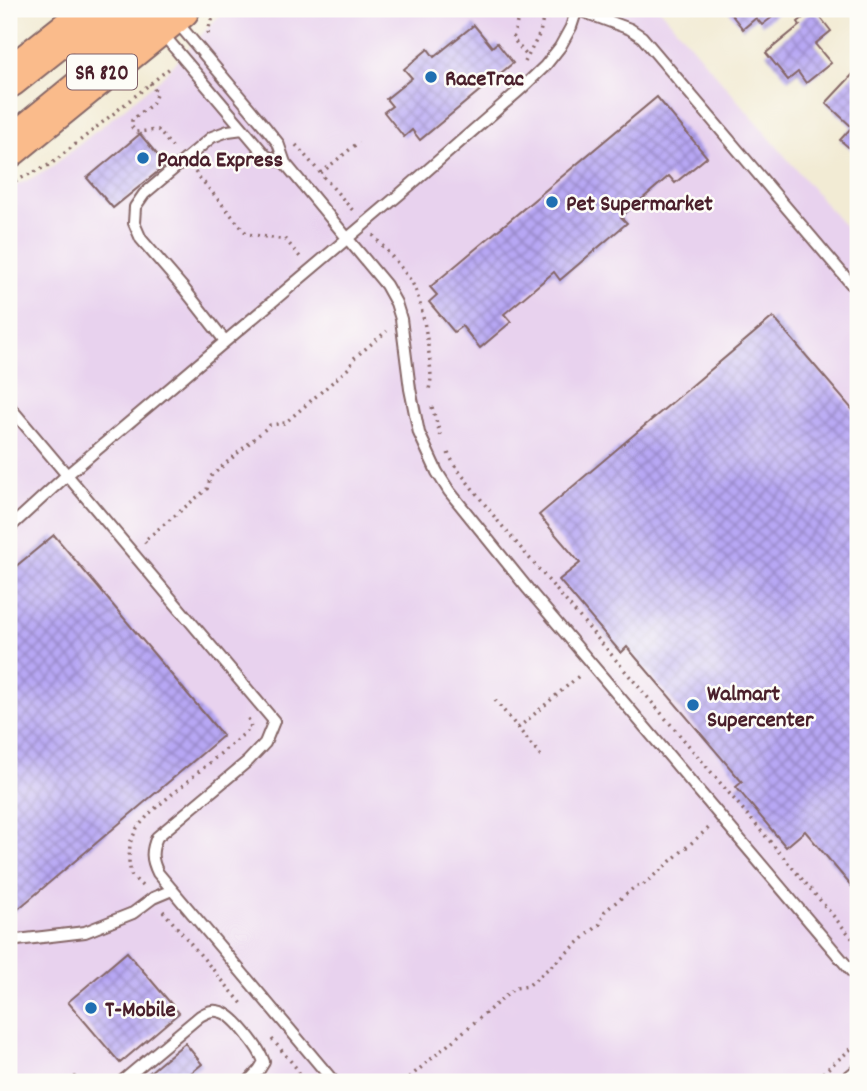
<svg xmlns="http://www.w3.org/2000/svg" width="867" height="1091" font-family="Dekko,sans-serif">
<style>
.built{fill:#e8d2ee}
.building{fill:url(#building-cross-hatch)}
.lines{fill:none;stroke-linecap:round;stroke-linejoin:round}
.lane-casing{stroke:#856666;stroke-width:14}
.highway-casing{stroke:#856666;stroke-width:42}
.path{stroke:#856666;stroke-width:3.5;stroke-dasharray:2 5;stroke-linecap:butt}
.lane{stroke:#fff;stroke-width:10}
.highway{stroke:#fabb8b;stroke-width:38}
.poi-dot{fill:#1f6fb2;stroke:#fdfcf7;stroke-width:2.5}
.labels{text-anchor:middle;stroke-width:5;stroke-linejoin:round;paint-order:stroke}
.shield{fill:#fdfcf7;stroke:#806168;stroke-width:2}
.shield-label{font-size:21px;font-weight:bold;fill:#4a1f2b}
.poi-label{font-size:23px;font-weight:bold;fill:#4a1f2b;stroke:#fdfcf7;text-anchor:start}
</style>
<defs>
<pattern id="building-cross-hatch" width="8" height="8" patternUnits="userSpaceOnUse" patternTransform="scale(1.75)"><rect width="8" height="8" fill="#b7a7f4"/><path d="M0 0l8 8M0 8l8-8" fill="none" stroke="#9787c6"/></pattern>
</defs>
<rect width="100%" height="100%" fill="#fdfcf7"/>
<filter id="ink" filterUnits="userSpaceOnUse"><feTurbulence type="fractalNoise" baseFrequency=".0143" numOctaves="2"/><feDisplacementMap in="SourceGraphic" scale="14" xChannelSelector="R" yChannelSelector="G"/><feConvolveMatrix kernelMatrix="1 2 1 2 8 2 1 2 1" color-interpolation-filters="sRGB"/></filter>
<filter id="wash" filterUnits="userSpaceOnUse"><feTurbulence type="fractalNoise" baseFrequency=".00686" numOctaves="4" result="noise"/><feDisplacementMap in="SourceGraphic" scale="28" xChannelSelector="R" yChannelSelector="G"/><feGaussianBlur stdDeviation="1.57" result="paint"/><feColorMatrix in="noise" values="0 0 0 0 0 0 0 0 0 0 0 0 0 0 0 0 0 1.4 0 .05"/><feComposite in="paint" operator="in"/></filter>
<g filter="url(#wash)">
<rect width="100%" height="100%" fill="#f2ebd4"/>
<path class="built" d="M 228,9 L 660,9 L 858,242 L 858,1082 L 9,1081 L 9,189 L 48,170 L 160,79 L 216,19 Z"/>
<g id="blocks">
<path class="building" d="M 727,9 L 783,9 L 762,25 L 756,18 L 743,29 Z
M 814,9 L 831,31 L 815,44 L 831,63 L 806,83 L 798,72 L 788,80 L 766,53 L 800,25 L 798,22 Z
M 474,25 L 492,47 L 497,43 L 513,63 L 420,140 L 412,130 L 404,137 L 384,112 L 392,106 L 386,99 L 412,78 L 404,69 L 428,49 L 434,57 Z
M 856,71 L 858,73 L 858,148 L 854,152 L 840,140 L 852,127 L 826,103 Z
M 657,97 L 707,157 L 675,183 L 669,176 L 621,217 L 627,223 L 560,280 L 554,272 L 504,314 L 511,322 L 480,348 L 462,326 L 454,332 L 429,302 L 437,295 L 430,287 Z
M 140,134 L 166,165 L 113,208 L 87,178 Z
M 773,317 L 858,416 L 858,894 L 805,831 L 786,847 L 736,787 L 742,782 L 627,647 L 621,653 L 559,580 L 580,563 L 539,515 Z
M 54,535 L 223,736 L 11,915 L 9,913 L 9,572 Z
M 127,952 L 179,1013 L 120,1063 L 68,1002 Z
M 185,1043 L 202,1064 L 180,1082 L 138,1082 Z"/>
</g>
</g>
<g filter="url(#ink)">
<use href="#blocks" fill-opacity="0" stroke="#856666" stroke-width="2"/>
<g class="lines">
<defs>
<path id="lane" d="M 576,9 L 630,29 L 642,37 L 858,292
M 176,21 L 266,128 L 278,143 L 285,163 L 386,285 L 396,303 L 401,319 L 410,389 L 419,433 L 437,472 L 449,491 L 528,589 L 858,979
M 161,32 L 266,156 L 285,163
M 225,341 L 185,290 L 141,239 L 134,223 L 135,207 L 144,194 L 212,137 L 228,131 L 243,129
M 9,406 L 274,721 L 265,743 L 248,761 L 157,837 C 151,851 151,859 158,873 L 334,1082
M 9,528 L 67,475 L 400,194 L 522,88 L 545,66 L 560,47 L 571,27 L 577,9
M 9,941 L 85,932 L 133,913 L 153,898 L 172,890
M 121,1082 L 200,1016 C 207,1012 213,1009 221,1012 C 234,1015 260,1049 264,1062 L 259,1070 L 248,1082
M 842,1082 L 858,1069"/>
<path id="highway" d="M 92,50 L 113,34 L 135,9
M 9,78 L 96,9
M 9,148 L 180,9"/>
</defs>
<use href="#lane" class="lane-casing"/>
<use href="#highway" class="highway-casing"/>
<path class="path" d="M 517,22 L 513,39 L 528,57
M 208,34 L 210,23 L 220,9
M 525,62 L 540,33 L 545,9
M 150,83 L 154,88 L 156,95 L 152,104 L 132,120 L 132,127 L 136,132 L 158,130 L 173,148
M 296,145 L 355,213
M 195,172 L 247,234 L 286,240 L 300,257
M 321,173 L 359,142
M 9,184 L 51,164 L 171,67
M 373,235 C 386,250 400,265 411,281 C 423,300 430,354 431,377 C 431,382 429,387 429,392
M 432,407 L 442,440
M 448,453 L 455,466 L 497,520 L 858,945
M 146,543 L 144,541 L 207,489 L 210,477 L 270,425 L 285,423 L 350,367 L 353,359 L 387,331
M 495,700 L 541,756
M 518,728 L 580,675
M 142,886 L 131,875 L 129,861 L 130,843 L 137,828 L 152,811 L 251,728 L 248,718 L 250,716
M 163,911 L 244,1006
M 272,1039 L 298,1070 L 300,1077 L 298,1082
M 69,1082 L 79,1074
M 404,1082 L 515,988 L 528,986 L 600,924 L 605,911 L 636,886 L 643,885 L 711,826
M 812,1082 L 858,1043"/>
<use href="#lane" class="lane"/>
<use href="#highway" class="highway"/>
</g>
</g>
<g class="poi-dot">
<circle cx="431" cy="77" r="7"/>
<circle cx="143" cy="158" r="7"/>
<circle cx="552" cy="202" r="7"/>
<circle cx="693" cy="705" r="7"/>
<circle cx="91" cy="1008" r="7"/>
</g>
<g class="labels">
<rect class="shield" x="67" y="54.5" width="70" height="35" rx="5"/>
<g class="shield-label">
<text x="102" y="79">SR 820</text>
</g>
<g class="poi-label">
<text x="445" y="85">RaceTrac</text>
<text x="157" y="166">Panda Express</text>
<text x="566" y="210">Pet Supermarket</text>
<text x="707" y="700">Walmart<tspan x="707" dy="26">Supercenter</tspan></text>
<text x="105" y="1016">T-Mobile</text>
</g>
</g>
<rect width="867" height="1091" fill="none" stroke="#fdfcf7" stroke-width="35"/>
</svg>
